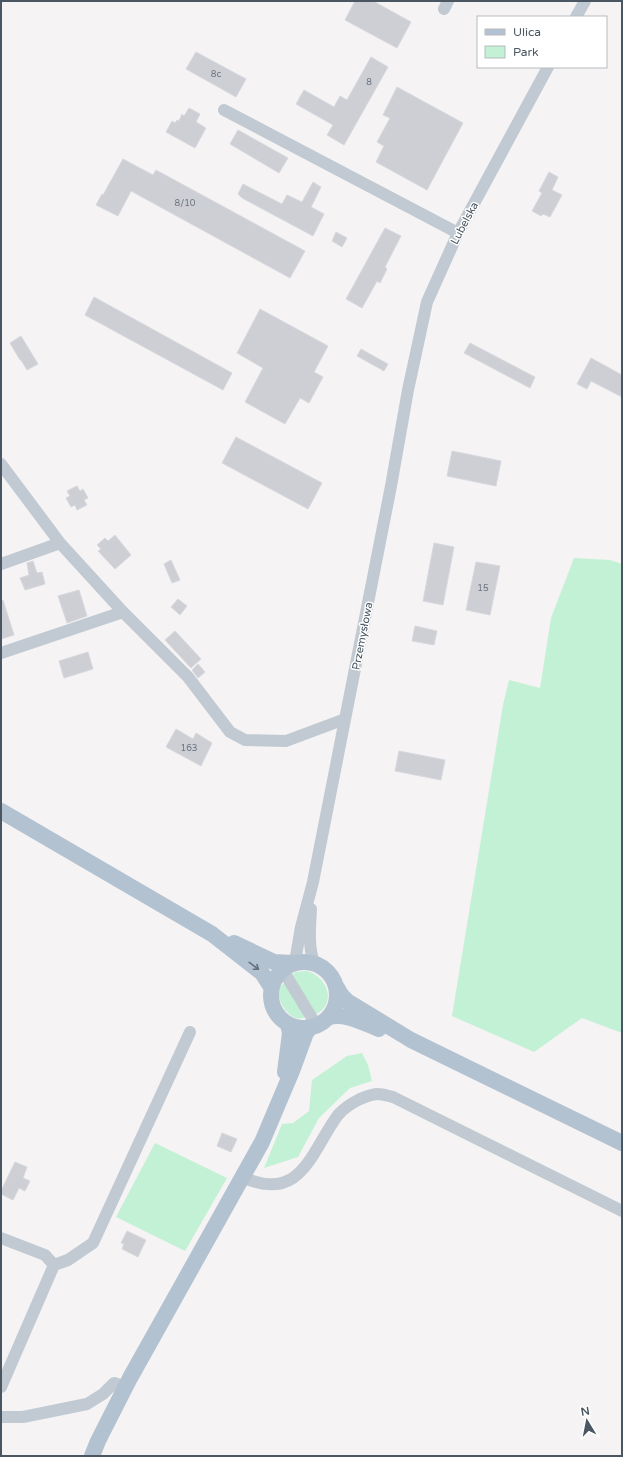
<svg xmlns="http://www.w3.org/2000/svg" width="623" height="1457" font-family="'Varela Round',sans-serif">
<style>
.green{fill:#c3f1d5}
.building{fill:#cdcfd5;stroke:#d7d9de}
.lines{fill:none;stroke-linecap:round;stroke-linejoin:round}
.minor{stroke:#c1cad2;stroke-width:12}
.major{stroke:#b3c2d1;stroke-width:16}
.oneway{stroke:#64717d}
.labels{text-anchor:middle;stroke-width:3;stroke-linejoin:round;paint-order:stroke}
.number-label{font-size:9px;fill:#6b747e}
.street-label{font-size:11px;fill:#4a5661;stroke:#fff}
</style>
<rect width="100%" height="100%" fill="#f5f3f3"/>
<path class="green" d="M 574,558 L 610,560 L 622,564 L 622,1033 L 582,1018 L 534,1052 L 452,1016 L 503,705 L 509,680 L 540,688 L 551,618 Z
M 306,971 C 326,975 337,1001 318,1013 L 316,1013 L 292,975 L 295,972 Z
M 283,984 L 285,984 L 305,1017 C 291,1026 270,995 283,984 Z
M 362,1053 L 368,1065 L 372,1081 L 350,1088 L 319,1118 L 298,1157 L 264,1168 L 282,1124 L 293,1123 L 309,1111 L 312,1080 L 347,1056 Z
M 155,1143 L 227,1178 L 185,1251 L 116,1217 Z"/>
<path class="building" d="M 355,1 L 373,1 L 411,22 L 397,48 L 345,20 Z
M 196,52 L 246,79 L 236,97 L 186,69 Z
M 371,57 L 388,67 L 344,145 L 327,135 L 333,125 L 296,104 L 304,90 L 334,107 L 340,96 L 347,100 Z
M 397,87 L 463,123 L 427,190 L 376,162 L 384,146 L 377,142 L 390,118 L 383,115 Z
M 189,108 L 200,114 L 196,122 L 206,128 L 195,148 L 166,132 L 172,121 L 175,123 L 177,120 L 179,121 L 182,114 L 184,116 Z
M 238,130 L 288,158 L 279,173 L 230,144 Z
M 123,159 L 153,175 L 156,170 L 305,251 L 290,278 L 131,191 L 118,216 L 96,205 L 102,194 L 103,195 Z
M 549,172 L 558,177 L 552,190 L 562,195 L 550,217 L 543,214 L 541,216 L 532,211 L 542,193 L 539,191 Z
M 313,182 L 321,187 L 311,207 L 324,214 L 313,236 L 242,198 L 238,194 L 243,184 L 282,204 L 287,195 L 302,202 Z
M 385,228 L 401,236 L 385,267 L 387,269 L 380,283 L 377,281 L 362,308 L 346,299 Z
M 336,232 L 347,238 L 342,247 L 332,241 Z
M 94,297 L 232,373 L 223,390 L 85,315 Z
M 260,309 L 328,346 L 314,372 L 323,377 L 309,403 L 300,398 L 285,424 L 245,402 L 263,368 L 237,353 Z
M 21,336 L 38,364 L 27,370 L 21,360 L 20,360 L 10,343 Z
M 470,343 L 535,377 L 530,388 L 464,353 Z
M 361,349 L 388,364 L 384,371 L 357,356 Z
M 591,358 L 622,375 L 622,397 L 591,381 L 587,389 L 577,384 Z
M 236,437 L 322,483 L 308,509 L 222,463 Z
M 452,451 L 501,461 L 496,486 L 447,476 Z
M 77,486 L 80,491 L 83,489 L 88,498 L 84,500 L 87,505 L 77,510 L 75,505 L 71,507 L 66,498 L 70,496 L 67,491 Z
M 115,535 L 131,555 L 115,569 L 98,551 L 101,549 L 97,545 L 105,538 L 108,541 Z
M 434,543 L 454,547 L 443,605 L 423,601 Z
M 171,560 L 180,580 L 172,583 L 164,564 Z
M 33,561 L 37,573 L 42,572 L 45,584 L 25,590 L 20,578 L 29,575 L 27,563 Z
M 476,562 L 500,566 L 490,615 L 466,610 Z
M 79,590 L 87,616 L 67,623 L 58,596 Z
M 178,599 L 187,606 L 180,615 L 171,607 Z
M 1,600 L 3,600 L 14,635 L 1,639 Z
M 415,626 L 437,631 L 434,645 L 412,641 Z
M 175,631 L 201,659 L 191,668 L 165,640 Z
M 88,652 L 93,669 L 64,678 L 59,661 Z
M 198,664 L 205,672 L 198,678 L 192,670 Z
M 176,729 L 193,739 L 196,733 L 212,743 L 201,766 L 166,747 Z
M 399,751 L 445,760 L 441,780 L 395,771 Z
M 222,1133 L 237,1139 L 231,1152 L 217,1146 Z
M 15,1162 L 27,1167 L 23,1178 L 30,1181 L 25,1191 L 19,1188 L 13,1200 L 1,1194 L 1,1191 Z
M 127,1231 L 146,1240 L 138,1257 L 122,1249 L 124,1244 L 121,1243 Z"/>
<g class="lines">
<path class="minor" d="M 444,9 L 448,1
M 576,17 L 585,1
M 224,110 L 458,233
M 1,464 L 60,543 L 123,612 L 188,677 L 230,732 L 245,740 L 286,741 L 345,719
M 1,564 L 60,543
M 1,653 L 123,612
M 311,909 C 310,927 308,946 314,963
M 292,963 L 296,956 L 301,927 L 313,882 L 391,486 L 408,390 L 427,302 L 458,233 L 548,67
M 282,969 L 317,1026
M 242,1177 C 302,1204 311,1151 338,1115 C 344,1108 352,1103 360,1099 C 365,1097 372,1094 378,1094 C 383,1094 388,1096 393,1097 L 622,1211
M 1,1238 L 45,1255 L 54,1265
M 1,1387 L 54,1265 L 68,1260 L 93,1243 L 190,1032
M 1,1417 L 23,1417 L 87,1404 L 103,1394 L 114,1383 L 125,1387"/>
<path class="major" d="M 1,811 L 212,934 L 262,973 L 271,987
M 234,943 L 274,962 L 292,963
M271 995a33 33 0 1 1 66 0a33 33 0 1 1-66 0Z
M 336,986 L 342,996 L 347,1001 L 411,1040 L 622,1143
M 329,1017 C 346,1013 363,1023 379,1029
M 285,1072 L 290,1033 L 288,1024
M 92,1456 L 98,1441 L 130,1378 L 262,1142 L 292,1071 L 306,1033 L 310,1028"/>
</g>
<defs><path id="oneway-shaft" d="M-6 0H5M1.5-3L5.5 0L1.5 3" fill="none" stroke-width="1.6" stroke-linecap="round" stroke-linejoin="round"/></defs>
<use class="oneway" href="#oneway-shaft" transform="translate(254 966) rotate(37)"/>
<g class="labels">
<g class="number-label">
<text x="216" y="77">8c</text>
<text x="369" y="85">8</text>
<text x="185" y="206">8/10</text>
<text x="483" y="591">15</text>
<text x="189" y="751">163</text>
</g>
<g class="street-label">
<text transform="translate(464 223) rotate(-62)" y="4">Lubelska</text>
<text transform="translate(362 636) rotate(-79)" y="4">Przemysłowa</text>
</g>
</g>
<rect width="623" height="1457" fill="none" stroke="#4a5661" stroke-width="4"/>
<rect x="477" y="16" width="130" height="52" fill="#ffffff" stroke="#b7bbc0"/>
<rect x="485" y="29" width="20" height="6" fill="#b3c2d1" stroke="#b7bbc0"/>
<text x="513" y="36" font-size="12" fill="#4a5661">Ulica</text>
<rect x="485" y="46" width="20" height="12" fill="#c3f1d5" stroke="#b7bbc0"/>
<text x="513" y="56" font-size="12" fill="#4a5661">Park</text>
<g transform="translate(587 1421) rotate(350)" stroke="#ffffff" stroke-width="3" paint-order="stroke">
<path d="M0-3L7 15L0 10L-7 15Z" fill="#4a5661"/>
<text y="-6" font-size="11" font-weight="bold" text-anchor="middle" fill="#4a5661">N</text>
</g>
</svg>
